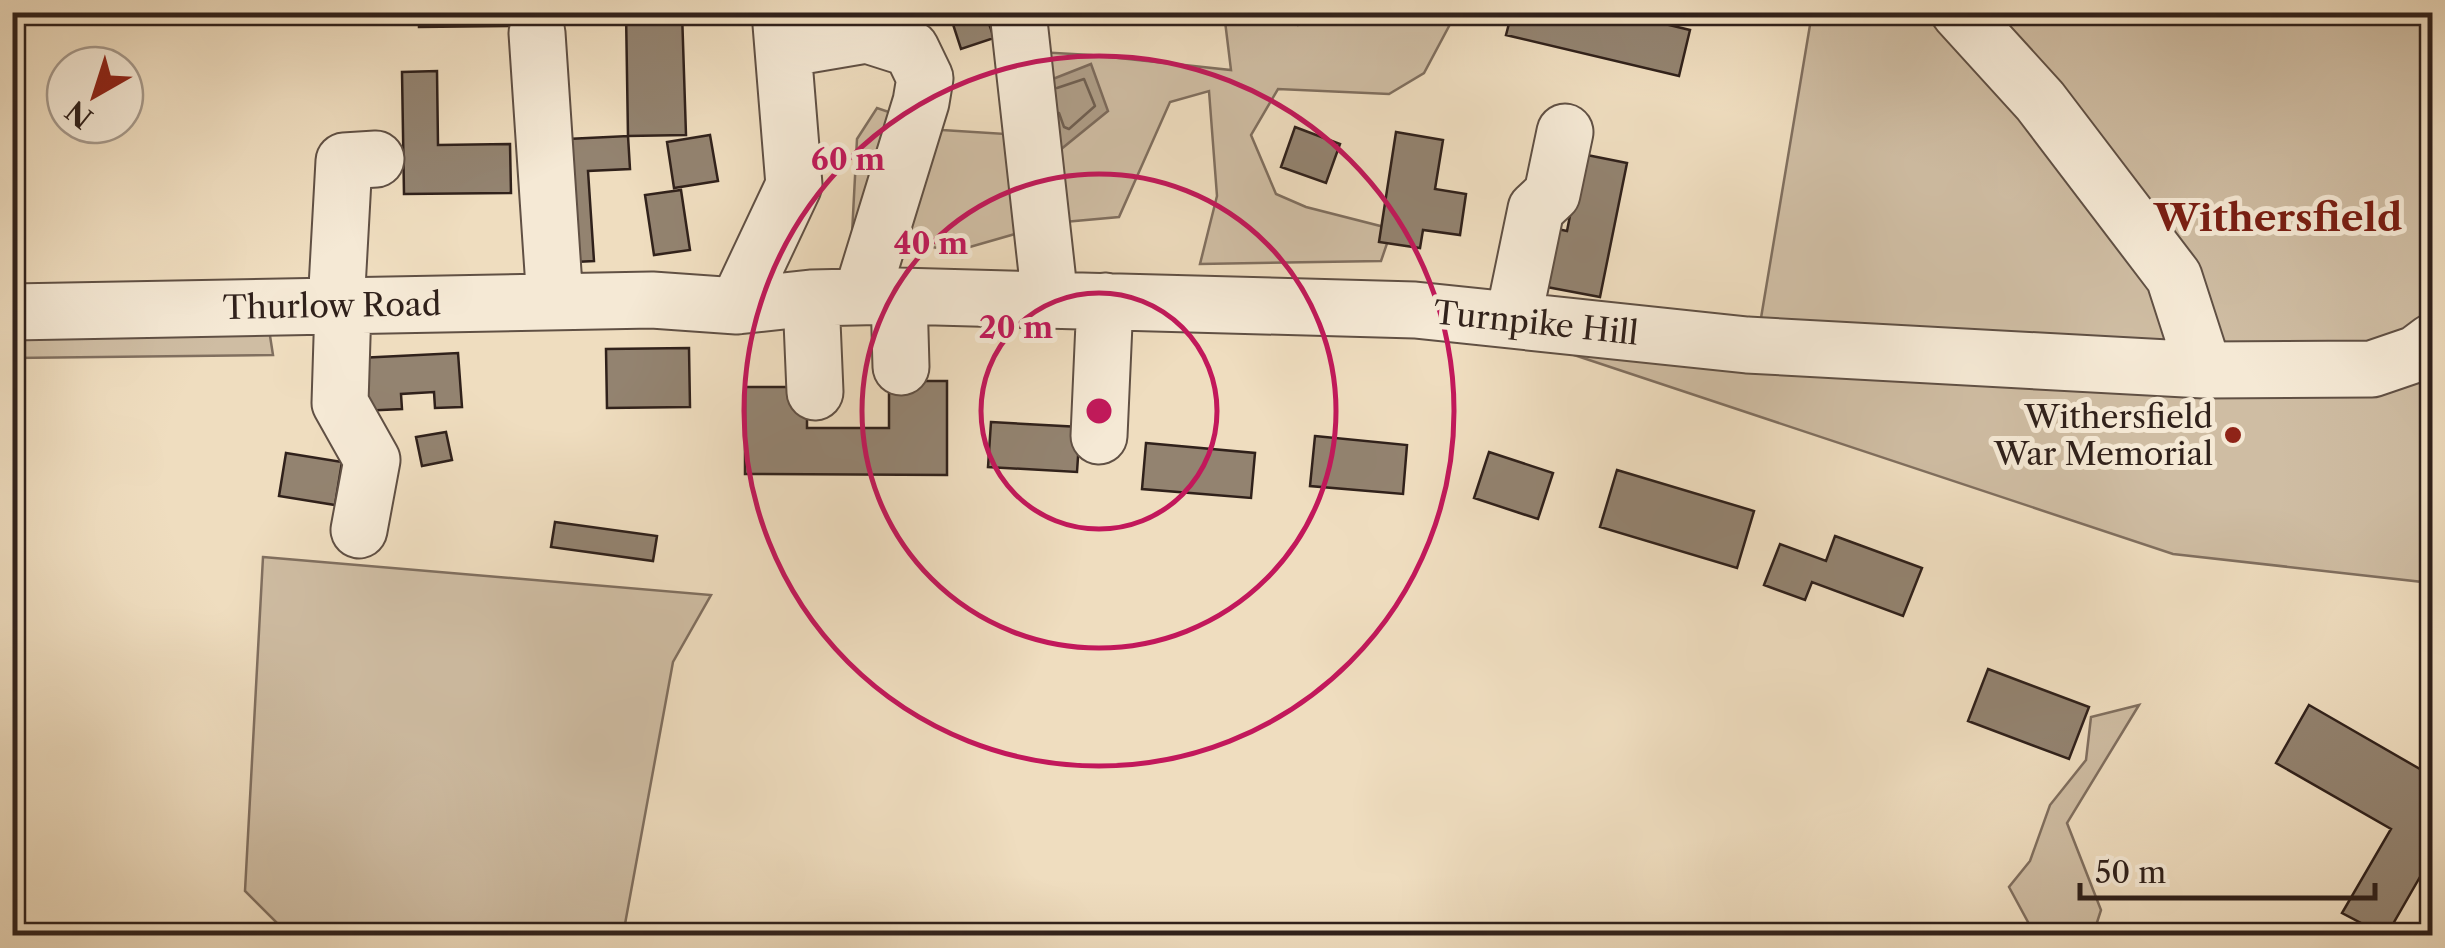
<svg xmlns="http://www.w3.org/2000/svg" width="2445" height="948" font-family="'Libre Caslon Text',serif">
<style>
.green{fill:#cfbda3;stroke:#806f5f;stroke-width:2.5}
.water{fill:#ae9d87;stroke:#7c6b5c;stroke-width:2.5}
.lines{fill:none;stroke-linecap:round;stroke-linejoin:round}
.shore{stroke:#6f5f51;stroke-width:2.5}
.building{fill:#938370;stroke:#30211b;stroke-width:2.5}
.minor-casing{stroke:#605044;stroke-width:59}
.minor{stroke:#f5e9d5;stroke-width:55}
.ring{fill:none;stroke:#c2185b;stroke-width:5}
.poi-dot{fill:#8f2418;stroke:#f5e9d5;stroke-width:4}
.labels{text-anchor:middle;stroke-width:10;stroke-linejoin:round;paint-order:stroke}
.street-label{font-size:32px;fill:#30211b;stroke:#f5e9d5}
.poi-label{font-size:32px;fill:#30211b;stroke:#f5e9d5;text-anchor:end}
.quarter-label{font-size:38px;font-weight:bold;fill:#7a1f14;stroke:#f5e9d5}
.centre{fill:#c2185b;stroke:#f5e9d5;stroke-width:5}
.ring-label{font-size:30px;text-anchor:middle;font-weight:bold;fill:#c2185b;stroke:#f5e9d5;stroke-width:10;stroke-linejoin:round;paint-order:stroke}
</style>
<rect width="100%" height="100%" fill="#efddbf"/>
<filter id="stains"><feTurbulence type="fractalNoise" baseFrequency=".002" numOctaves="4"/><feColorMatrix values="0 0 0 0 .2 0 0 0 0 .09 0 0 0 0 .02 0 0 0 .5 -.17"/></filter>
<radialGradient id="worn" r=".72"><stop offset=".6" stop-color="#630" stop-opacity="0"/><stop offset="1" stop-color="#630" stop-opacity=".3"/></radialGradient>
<path class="green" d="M 1224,13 L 1288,13 L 1298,25 L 1324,13 L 1456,13 L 1424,73 L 1389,94 L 1278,89 L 1251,135 L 1276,194 L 1306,207 L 1392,229 L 1381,261 L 1200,264 L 1217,196 L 1209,91 L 1170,102 L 1119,217 L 1053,223 L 956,251 L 852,234 L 857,139 L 877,108 L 942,130 L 1005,134 L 1020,51 L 1091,55 L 1231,70 Z
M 1812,13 L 2432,13 L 2432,342 L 2416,354 L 2432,393 L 2432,583 L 2173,554 L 1499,330 L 1761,318 Z
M 268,323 L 273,355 L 13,358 L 12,327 Z
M 263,557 L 711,595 L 673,662 L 623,935 L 289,935 L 245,891 Z
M 2139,705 L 2067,823 L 2101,910 L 2093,935 L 2035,935 L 2009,887 L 2030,861 L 2050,805 L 2086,760 L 2091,717 Z"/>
<path class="water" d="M 1091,64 L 1108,111 L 1060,150 L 1040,84 Z"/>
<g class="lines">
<path class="shore" d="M 1057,88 L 1084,79 L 1095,106 L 1069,129 L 1064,127 L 1059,113"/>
</g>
<path class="building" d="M 419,12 L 517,12 L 517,26 L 419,27 Z
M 626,12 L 682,12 L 686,135 L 628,136 Z
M 949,12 L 985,12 L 994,38 L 961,49 Z
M 1512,12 L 1615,12 L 1690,30 L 1679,76 L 1506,35 Z
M 437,71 L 438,145 L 510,144 L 511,193 L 404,194 L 402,72 Z
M 1295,127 L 1340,144 L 1326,183 L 1281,167 Z
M 1396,132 L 1443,140 L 1435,189 L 1466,194 L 1460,235 L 1423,230 L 1420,248 L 1379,242 Z
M 710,135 L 718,181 L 674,188 L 667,142 Z
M 628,136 L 630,169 L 588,171 L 594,261 L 554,263 L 547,140 Z
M 1582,154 L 1627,163 L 1600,297 L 1536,285 L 1548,227 L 1567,231 Z
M 681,190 L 690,250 L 654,255 L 645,195 Z
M 689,348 L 690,407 L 607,408 L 606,349 Z
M 458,353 L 462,407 L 435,408 L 434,392 L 401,394 L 402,409 L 361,411 L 359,358 Z
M 889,381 L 947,381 L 947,475 L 745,474 L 745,387 L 807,387 L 807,428 L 889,428 Z
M 991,422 L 1080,427 L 1077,472 L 988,467 Z
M 446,432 L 452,460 L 422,466 L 416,437 Z
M 1315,436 L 1407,445 L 1403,494 L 1310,486 Z
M 1146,443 L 1255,453 L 1251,498 L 1142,489 Z
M 1489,452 L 1553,473 L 1538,519 L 1474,498 Z
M 286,453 L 342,462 L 335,505 L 279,496 Z
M 1617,470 L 1754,511 L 1737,568 L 1600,527 Z
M 555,522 L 657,536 L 653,561 L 551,547 Z
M 1835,536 L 1922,568 L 1903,616 L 1812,582 L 1805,600 L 1764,585 L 1780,544 L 1826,561 Z
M 1988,669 L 2089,707 L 2069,759 L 1968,721 Z
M 2309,705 L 2432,776 L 2432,856 L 2386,936 L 2342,913 L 2391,829 L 2276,763 Z"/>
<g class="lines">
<defs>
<path id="minor" d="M 1018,12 L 1050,300
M 1959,12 L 2040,101 L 2174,277 L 2204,370
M 537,33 L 555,302
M 808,45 L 867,35 L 911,49 L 925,78 L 921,102 L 861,297
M 899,296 L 901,367
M 811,298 L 815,392
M 336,306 L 344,161 L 376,159
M 343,306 L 340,403 L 372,460 L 359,530
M 737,306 L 794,185 L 780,12
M 12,312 L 652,300 L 737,306 L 811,298 L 899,296 L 1415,310 L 1747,345 L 2204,370 L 2372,369 L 2416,354 L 2432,342
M 1513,320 L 1536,209 L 1552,194 L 1565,132
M 1099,436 L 1105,301"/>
</defs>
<use href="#minor" class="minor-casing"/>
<use href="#minor" class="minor"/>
</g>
<g class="ring">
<circle cx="1099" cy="411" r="118"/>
<circle cx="1099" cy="411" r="237"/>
<circle cx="1099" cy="411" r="355"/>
</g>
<circle class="poi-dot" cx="2233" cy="435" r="10"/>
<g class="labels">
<g class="street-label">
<text transform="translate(332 306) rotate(-1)" y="11">Thurlow Road</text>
<text transform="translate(1536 323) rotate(6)" y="11">Turnpike Hill</text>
</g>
<g class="poi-label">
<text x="2213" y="428">Withersfield<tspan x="2213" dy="37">War Memorial</tspan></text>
</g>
<g class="quarter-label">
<text x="2278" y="231">Withersfield</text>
</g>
</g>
<circle cx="1099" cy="411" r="15" class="centre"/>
<g class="ring-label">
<text x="848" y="170">60 m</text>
<text x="931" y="254">40 m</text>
<text x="1016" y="338">20 m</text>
</g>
<rect width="2445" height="948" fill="none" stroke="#efddbf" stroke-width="50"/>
<rect x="15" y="15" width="2415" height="918" fill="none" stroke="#30211b" stroke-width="5"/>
<rect x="25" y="25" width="2395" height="898" fill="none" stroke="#30211b" stroke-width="2.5"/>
<g transform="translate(95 95) rotate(219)"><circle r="48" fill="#f5e9d5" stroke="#a6998b" stroke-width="2.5"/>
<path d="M0-8L18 38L0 25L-18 38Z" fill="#8f2418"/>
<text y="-15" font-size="28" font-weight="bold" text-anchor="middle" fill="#30211b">N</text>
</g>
<path d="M2080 883v15h295v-15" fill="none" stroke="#30211b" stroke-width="5"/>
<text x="2095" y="883" font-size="30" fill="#30211b" stroke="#f5e9d5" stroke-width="8" paint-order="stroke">50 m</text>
<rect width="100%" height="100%" filter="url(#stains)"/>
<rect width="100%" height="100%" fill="url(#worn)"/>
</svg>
